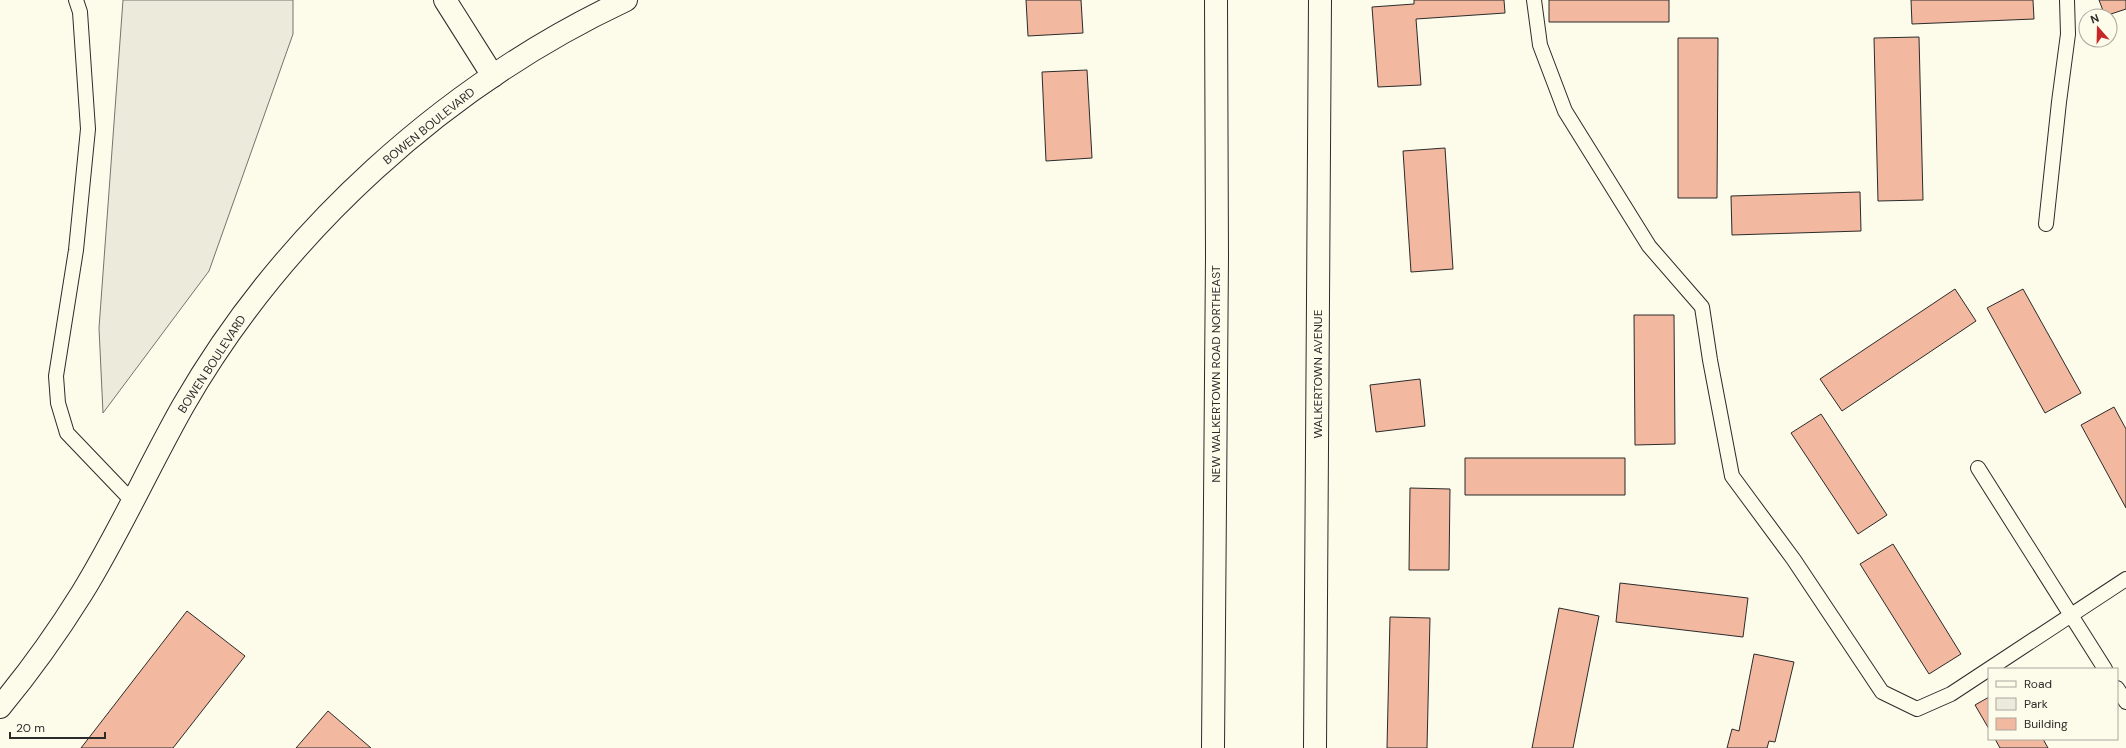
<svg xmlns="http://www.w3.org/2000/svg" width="2126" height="748" font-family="'DM Sans',sans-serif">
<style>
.green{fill:#ecebdb;stroke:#74746e}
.building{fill:#f2b8a0;stroke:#2b2b2b}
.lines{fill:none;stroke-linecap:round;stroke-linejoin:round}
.lane-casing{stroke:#2b2b2b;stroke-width:16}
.street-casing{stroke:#2b2b2b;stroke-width:24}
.secondary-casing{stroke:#2b2b2b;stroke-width:24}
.primary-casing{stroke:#2b2b2b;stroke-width:24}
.lane{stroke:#fdfbea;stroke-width:14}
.street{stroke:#fdfbea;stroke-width:22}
.secondary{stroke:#fdfbea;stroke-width:22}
.primary{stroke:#fdfbea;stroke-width:22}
.labels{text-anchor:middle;stroke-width:3;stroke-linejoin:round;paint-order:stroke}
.street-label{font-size:12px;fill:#2b2b2b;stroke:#fdfbea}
</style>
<rect width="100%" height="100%" fill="#fdfbea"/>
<path class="green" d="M 123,0 L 293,0 L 293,34 L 209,271 L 103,413 L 99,328 Z"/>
<path class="building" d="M 1026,0 L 1081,0 L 1083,33 L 1028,36 Z
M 1414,0 L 1504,0 L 1505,13 L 1416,19 L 1421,85 L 1378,87 L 1372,7 L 1414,4 Z
M 1549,0 L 1669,0 L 1669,22 L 1549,22 Z
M 1911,0 L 2033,0 L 2034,19 L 1912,24 Z
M 2099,0 L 2126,0 L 2126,9 L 2105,16 Z
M 1919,37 L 1923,200 L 1878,201 L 1874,38 Z
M 1678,38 L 1718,38 L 1717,198 L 1678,198 Z
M 1087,70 L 1092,158 L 1046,161 L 1042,72 Z
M 1445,148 L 1453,269 L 1411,272 L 1403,151 Z
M 1860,192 L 1861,231 L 1732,235 L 1731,196 Z
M 1955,289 L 1976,321 L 1842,411 L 1820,379 Z
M 2023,289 L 2081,393 L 2045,413 L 1987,308 Z
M 1634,315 L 1674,315 L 1675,444 L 1635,445 Z
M 1420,379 L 1425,426 L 1376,432 L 1370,385 Z
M 2114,407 L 2126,429 L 2126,508 L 2081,425 Z
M 1821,414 L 1887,515 L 1858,534 L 1791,433 Z
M 1465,458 L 1625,458 L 1625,495 L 1465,495 Z
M 1410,488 L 1450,489 L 1449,570 L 1409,570 Z
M 1893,544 L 1961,654 L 1929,674 L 1860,564 Z
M 1620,583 L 1748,598 L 1743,637 L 1616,622 Z
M 1559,608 L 1599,616 L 1573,748 L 1532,748 Z
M 187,611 L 245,656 L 173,748 L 81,748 Z
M 1390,617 L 1430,618 L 1427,748 L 1387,748 Z
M 1754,654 L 1794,662 L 1775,742 L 1769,741 L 1767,748 L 1727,748 L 1732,729 L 1739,731 Z
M 1989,697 L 1989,729 L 1975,705 Z
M 328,711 L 371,748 L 296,748 Z
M 1995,739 L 2043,739 L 2048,748 L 2000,748 Z"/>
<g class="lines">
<defs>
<path id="lane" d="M 76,0 L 80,12 L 88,129 L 76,250 L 56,376 L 58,403 L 67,433 L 133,502
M 1534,0 L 1540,45 L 1565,111 L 1649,246 L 1702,307 L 1710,360 L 1732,476 L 1794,560 L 1882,692 L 1917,709 L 1951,694 L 1989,669
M 2046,224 L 2059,102 L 2068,34 L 2067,0
M 1978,468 L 2105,669
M 1989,669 L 2126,579
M 2117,688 L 2126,702"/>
<path id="street" d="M 445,0 L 493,76
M 1315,748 L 1320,0"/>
<path id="secondary" d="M 0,707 C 30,671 57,633 82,593 C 119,533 148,468 183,406 C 283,232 445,85 626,0"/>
<path id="primary" d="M 1213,748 L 1217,256 L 1216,0"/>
</defs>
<use href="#lane" class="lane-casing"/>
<use href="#street" class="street-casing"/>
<use href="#secondary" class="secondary-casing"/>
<use href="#primary" class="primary-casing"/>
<use href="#lane" class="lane"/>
<use href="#street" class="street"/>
<use href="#secondary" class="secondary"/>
<use href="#primary" class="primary"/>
</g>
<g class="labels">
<g class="street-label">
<text transform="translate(429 126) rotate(-39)" y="4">BOWEN BOULEVARD</text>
<text transform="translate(212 364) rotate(-57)" y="4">BOWEN BOULEVARD</text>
<text transform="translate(1216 374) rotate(-90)" y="4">NEW WALKERTOWN ROAD NORTHEAST</text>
<text transform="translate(1318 374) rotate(-90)" y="4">WALKERTOWN AVENUE</text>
</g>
</g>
<rect x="1988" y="668" width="130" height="72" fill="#fdfbea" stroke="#a9a89e"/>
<rect x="1996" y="681" width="20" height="6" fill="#fdfbea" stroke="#a9a89e"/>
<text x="2024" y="688" font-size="12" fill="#2b2b2b">Road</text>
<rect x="1996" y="698" width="20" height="12" fill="#ecebdb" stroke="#a9a89e"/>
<text x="2024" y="708" font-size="12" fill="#2b2b2b">Park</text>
<rect x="1996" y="718" width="20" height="12" fill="#f2b8a0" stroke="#a9a89e"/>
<text x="2024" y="728" font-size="12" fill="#2b2b2b">Building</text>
<g transform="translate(2098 28) rotate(340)"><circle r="19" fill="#fdfbea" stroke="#a9a89e"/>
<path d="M0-3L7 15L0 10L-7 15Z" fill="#c62828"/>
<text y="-6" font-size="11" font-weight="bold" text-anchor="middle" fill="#2b2b2b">N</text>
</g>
<path d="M10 732v6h95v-6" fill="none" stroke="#2b2b2b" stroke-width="2"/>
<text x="16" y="732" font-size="12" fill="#2b2b2b" stroke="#fdfbea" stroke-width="3" paint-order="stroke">20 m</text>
</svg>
